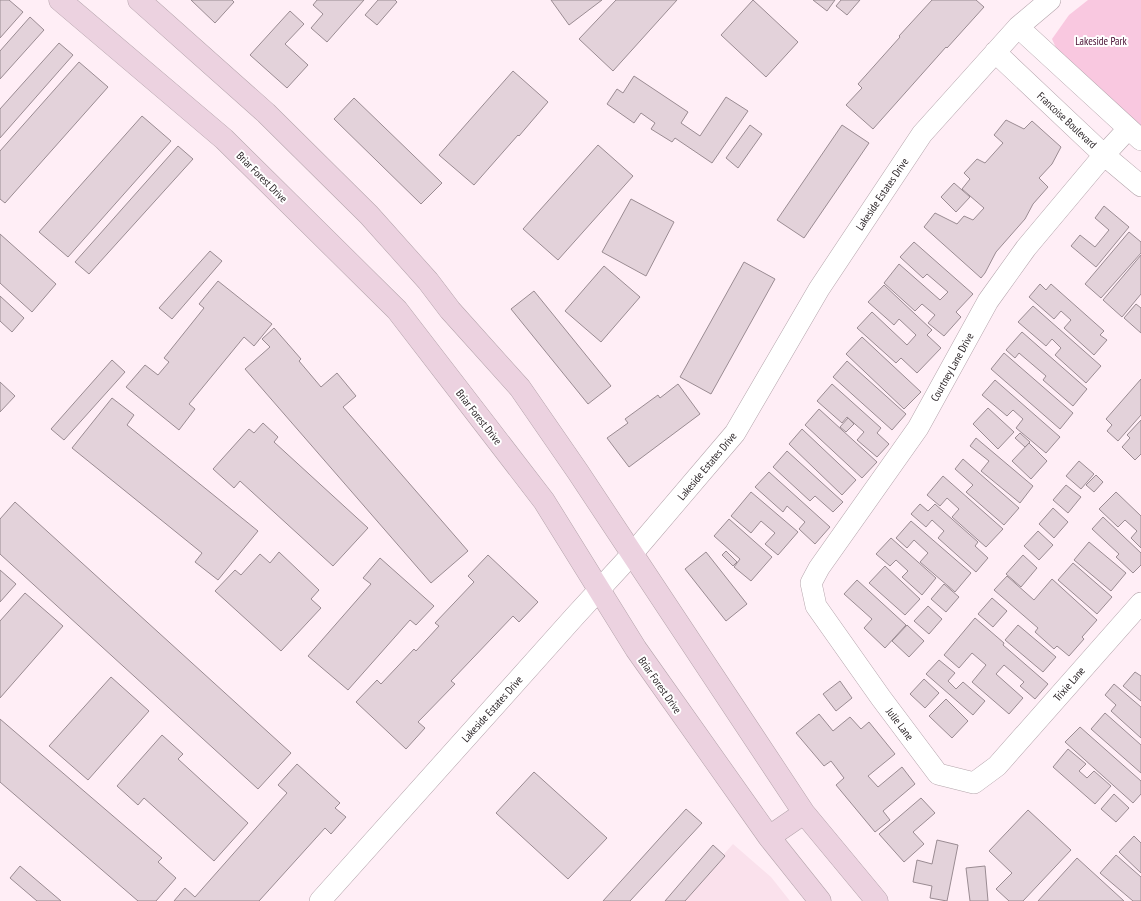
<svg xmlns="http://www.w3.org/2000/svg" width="1141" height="901" font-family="'PT Sans Narrow',sans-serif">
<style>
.built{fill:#fae1ec}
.green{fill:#f9c8e0}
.building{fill:#e3d2da;stroke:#9a8b92}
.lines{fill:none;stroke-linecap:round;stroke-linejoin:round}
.minor-casing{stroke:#b4a4ab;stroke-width:22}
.secondary-casing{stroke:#b4a4ab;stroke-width:23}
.minor{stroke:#fff;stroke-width:21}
.secondary{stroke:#ecd2e0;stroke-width:22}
.labels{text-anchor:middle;stroke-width:4;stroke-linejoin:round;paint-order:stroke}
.park-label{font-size:11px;fill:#490f32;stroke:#fff}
.street-label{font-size:11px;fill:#2c2528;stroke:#fff}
</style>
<rect width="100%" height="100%" fill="#ffeef6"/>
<path class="built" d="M 733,844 L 771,877 L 790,901 L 682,901 Z"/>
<path class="green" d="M 1088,0 L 1141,0 L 1141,130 L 1062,61 L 1052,39 L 1069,15 Z"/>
<path class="building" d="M 0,0 L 9,0 L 23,12 L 0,38 Z
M 191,0 L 232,0 L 234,2 L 215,23 Z
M 317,0 L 364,0 L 327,42 L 311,28 L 323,14 L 313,5 Z
M 378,0 L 395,0 L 397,2 L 377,25 L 365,15 Z
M 551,0 L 602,0 L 569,25 Z
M 616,0 L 677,0 L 613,71 L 579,39 Z
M 753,0 L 798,42 L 766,77 L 721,35 Z
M 813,0 L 835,0 L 827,11 Z
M 841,0 L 860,0 L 847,15 L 836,6 Z
M 932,0 L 976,0 L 984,7 L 947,48 L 946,47 L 873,129 L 846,105 L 862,88 L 858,84 L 900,37 L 899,36 Z
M 290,11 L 304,24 L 285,44 L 308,65 L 287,88 L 250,55 Z
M 30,17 L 44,30 L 0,79 L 0,51 Z
M 59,43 L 73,55 L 0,138 L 0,109 Z
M 79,62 L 108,87 L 5,203 L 0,199 L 0,151 Z
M 513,71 L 548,102 L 519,136 L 518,135 L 474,185 L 439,155 Z
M 634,76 L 688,112 L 681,123 L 700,136 L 726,97 L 748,111 L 712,163 L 675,138 L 672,142 L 651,129 L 655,123 L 641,113 L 634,123 L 607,104 L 617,89 L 623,93 Z
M 354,98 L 442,183 L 421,204 L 334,119 Z
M 142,116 L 171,141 L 68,257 L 39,232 Z
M 1006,120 L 1024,129 L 1032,121 L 1061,147 L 1052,164 L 1039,178 L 1048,187 L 1033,204 L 1025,219 L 996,252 L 985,273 L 981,278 L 924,227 L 935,213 L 957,224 L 964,216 L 973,220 L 984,208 L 962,189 L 970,179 L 964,173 L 977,159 L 985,163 L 1003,143 L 994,135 Z
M 750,125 L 762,134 L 738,168 L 726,158 Z
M 842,125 L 869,143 L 804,238 L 777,220 Z
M 598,145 L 633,176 L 558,260 L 523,229 Z
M 178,146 L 193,159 L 89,274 L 75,262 Z
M 954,183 L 970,197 L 956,212 L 941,197 Z
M 631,199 L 674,222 L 646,276 L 602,252 Z
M 1104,206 L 1129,227 L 1096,267 L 1071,246 L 1080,235 L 1095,247 L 1109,230 L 1095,218 Z
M 1129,232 L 1141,242 L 1141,253 L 1101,298 L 1085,284 Z
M 0,234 L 56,284 L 32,312 L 0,283 Z
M 914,242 L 973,294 L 956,312 L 961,317 L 944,336 L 928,323 L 935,315 L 922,304 L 915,311 L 884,283 L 899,264 L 940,300 L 948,292 L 927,274 L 923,278 L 900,257 Z
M 210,251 L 222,261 L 172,319 L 159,308 Z
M 1141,255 L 1141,294 L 1122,317 L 1103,300 Z
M 744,262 L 775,279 L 711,394 L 680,377 Z
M 604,266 L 640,297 L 601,342 L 565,311 Z
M 218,281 L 272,324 L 254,346 L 244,337 L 189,404 L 195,409 L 179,430 L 126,387 L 145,365 L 158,375 L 169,362 L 164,358 L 204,308 L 199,304 Z
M 1040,284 L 1046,290 L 1051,284 L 1104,331 L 1100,335 L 1107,340 L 1094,355 L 1064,328 L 1071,320 L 1061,311 L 1054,319 L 1029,297 Z
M 884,285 L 932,330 L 927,335 L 941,348 L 917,373 L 901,358 L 896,363 L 857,328 L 872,312 L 907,345 L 916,335 L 899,319 L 894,325 L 868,302 Z
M 534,291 L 611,386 L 588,404 L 511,309 Z
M 0,296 L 24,318 L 12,332 L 0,321 Z
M 1136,304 L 1141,308 L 1141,333 L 1124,318 Z
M 1033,306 L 1101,366 L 1086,383 L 1055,355 L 1061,348 L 1052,339 L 1046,346 L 1018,322 Z
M 274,328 L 301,359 L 299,361 L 321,387 L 337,373 L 356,396 L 343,407 L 468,551 L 431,583 L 245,369 L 270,347 L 262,339 Z
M 1022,332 L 1087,389 L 1073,406 L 1043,380 L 1046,376 L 1019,353 L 1015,358 L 1006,350 Z
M 862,337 L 921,392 L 904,409 L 846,354 Z
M 1004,353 L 1073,413 L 1060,429 L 991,369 Z
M 112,360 L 125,372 L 64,440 L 51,429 Z
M 847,361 L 906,414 L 892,430 L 833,377 Z
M 1141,379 L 1141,415 L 1118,441 L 1107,431 L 1112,425 L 1106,419 Z
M 995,380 L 1060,437 L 1046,453 L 1016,428 L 1023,419 L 1013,410 L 1007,416 L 982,395 Z
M 0,382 L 15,396 L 0,412 Z
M 678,384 L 700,414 L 629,467 L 607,438 L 628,423 L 625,419 L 658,395 L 660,398 Z
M 832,384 L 881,428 L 877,433 L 889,444 L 877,457 L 857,440 L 864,432 L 847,417 L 842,423 L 817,401 Z
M 112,398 L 134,415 L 127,425 L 258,531 L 218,580 L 195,562 L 202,553 L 72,448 Z
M 988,408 L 1014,432 L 998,449 L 973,424 Z
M 819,409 L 877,462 L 862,478 L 805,425 Z
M 848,418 L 854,424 L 846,432 L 840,427 Z
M 1141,420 L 1141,454 L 1135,460 L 1122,447 L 1130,438 L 1127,435 Z
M 263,423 L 278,437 L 274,442 L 368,528 L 333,566 L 240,481 L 234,488 L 213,469 L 249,429 L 254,433 Z
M 802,429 L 856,480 L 842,495 L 789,444 Z
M 1020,433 L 1030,442 L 1025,447 L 1015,438 Z
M 976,438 L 1033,486 L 1020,503 L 981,471 L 989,461 L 970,446 Z
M 1029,443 L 1047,461 L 1031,479 L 1012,461 Z
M 787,451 L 843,502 L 833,512 L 815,496 L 810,501 L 773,467 Z
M 963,459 L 1019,508 L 1004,525 L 966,492 L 973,485 L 955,469 Z
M 1079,461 L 1094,474 L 1081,489 L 1066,476 Z
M 769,472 L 830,527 L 815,544 L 799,529 L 805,522 L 787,506 L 783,512 L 755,487 Z
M 1096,475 L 1103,482 L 1094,492 L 1086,485 Z
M 943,476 L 1003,529 L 986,547 L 952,517 L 959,509 L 947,498 L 940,506 L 927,495 Z
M 1066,485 L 1081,497 L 1068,513 L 1053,500 Z
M 751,492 L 798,532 L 778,555 L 765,544 L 775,533 L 761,521 L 751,533 L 731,516 Z
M 1116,492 L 1141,516 L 1141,548 L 1131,538 L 1137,531 L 1125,520 L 1118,527 L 1099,509 Z
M 15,502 L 291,753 L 258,789 L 0,554 L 0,519 Z
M 920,504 L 928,511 L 935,504 L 978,542 L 975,546 L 988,558 L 976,572 L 938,538 L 944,531 L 932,520 L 926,527 L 911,514 Z
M 1053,508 L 1068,522 L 1054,538 L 1039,524 Z
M 1103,517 L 1141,553 L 1141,565 L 1133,573 L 1116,557 L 1119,554 L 1092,529 Z
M 729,519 L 772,557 L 751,581 L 734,567 L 740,559 L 714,536 Z
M 911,521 L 971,573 L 955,592 L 920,562 L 928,553 L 914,540 L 907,548 L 896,538 Z
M 1038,531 L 1053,545 L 1039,560 L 1024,546 Z
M 891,538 L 936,578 L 922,595 L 902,577 L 908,571 L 896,560 L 890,566 L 876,554 Z
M 1089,542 L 1126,573 L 1111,591 L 1074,560 Z
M 726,551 L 737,562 L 733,566 L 722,555 Z
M 279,552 L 319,590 L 311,599 L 321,608 L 281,651 L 215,591 L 235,570 L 241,575 L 260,554 L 270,563 Z
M 706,552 L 747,604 L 726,621 L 685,569 Z
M 488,555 L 538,602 L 519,622 L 513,616 L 451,681 L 455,684 L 418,722 L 425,728 L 406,749 L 356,702 L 377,680 L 381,684 L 414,649 L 416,651 L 439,626 L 435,623 L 474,582 L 468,576 Z
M 1023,555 L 1037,568 L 1021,587 L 1006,574 Z
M 380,558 L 434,606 L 416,625 L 410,620 L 348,690 L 308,656 L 371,584 L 363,578 Z
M 1073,563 L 1112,597 L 1097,614 L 1058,580 Z
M 885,566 L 920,599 L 905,615 L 869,583 Z
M 0,570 L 16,584 L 0,602 Z
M 1007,576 L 1034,600 L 1052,579 L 1097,620 L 1082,637 L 1084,639 L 1069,656 L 1057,646 L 1054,649 L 1035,632 L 1038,628 L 994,590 Z
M 857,580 L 906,625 L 885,648 L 864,628 L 872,619 L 844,594 Z
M 944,584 L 959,597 L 946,612 L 931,599 Z
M 25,593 L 63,626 L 0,698 L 0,621 Z
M 992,598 L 1007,611 L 993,627 L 978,614 Z
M 928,606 L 942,619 L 929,634 L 914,621 Z
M 975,618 L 1004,643 L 1003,645 L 1048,684 L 1035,699 L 1020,686 L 1024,682 L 1004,665 L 996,674 L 1023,698 L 1009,714 L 972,682 L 986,665 L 972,653 L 959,668 L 944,655 Z
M 907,625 L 924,641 L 909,657 L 892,641 Z
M 1018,625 L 1056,657 L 1043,672 L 1005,640 Z
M 939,660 L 955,673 L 948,681 L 956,689 L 963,682 L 985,701 L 973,715 L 926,674 Z
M 1135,672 L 1141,676 L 1141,701 L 1123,686 Z
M 111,677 L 149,711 L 88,780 L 49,746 Z
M 924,679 L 939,693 L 925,708 L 910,694 Z
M 840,681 L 852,698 L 836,711 L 823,694 Z
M 1114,684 L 1141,707 L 1141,738 L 1111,711 L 1116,705 L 1105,695 Z
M 946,699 L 968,721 L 952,738 L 929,716 Z
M 1105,713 L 1141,745 L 1141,773 L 1091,729 Z
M 819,714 L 833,731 L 850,717 L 861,729 L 869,722 L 895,754 L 868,776 L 878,787 L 902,767 L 915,784 L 883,811 L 890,820 L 875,832 L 836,785 L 844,778 L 831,761 L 824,766 L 796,733 Z
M 0,719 L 162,858 L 158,862 L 176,878 L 156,901 L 138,901 L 0,782 Z
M 1080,727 L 1141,781 L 1141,794 L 1133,803 L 1065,742 Z
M 162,735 L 183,754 L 178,759 L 248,823 L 214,861 L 144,798 L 138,805 L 117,786 Z
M 1068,749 L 1086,764 L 1079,771 L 1087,778 L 1094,771 L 1111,786 L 1095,804 L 1053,767 Z
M 297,764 L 340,803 L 335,808 L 346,817 L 331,834 L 325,828 L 259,901 L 174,901 L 185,888 L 195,897 L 287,793 L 278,785 Z
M 534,772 L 607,838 L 568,879 L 496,813 Z
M 1114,794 L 1129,808 L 1116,822 L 1101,809 Z
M 921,798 L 935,813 L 913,832 L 924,844 L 904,862 L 879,834 Z
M 686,809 L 702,823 L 630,901 L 603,901 Z
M 1028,810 L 1071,850 L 1023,901 L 1009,901 L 996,889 L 1012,873 L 989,851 Z
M 1134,836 L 1141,843 L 1141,873 L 1119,852 Z
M 937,840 L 958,845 L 947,901 L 930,898 L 932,886 L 913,882 L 917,860 L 932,864 Z
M 713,845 L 725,856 L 685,901 L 665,901 Z
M 1116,855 L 1141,877 L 1141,901 L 1133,901 L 1100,873 Z
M 1077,858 L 1124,901 L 1038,901 Z
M 20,866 L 61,901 L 37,901 L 10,878 Z
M 985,866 L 988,901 L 970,901 L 966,868 Z"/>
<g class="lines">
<defs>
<path id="minor" d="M 1018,27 L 1141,140
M 995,52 L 1104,155 L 1141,186
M 1128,129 L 1104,155 L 1026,248 L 988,301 L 918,428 L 819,568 L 811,583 L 816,606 L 881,698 L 938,774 L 974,783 L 997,766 L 1141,603
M 320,901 L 575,616 L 632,554 L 735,433 L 819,289 L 922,134 L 1018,27 L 1050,0"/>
<path id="secondary" d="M 60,0 L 224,139 L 397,310 L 544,501 L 636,649 L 769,837 L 820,901
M 139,0 L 266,113 L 369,215 L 428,281 L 450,310 L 520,388 L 578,472 L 804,813 L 877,901
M 769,837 L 804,813"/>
</defs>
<use href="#minor" class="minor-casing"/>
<use href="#secondary" class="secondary-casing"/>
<use href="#minor" class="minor"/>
<use href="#secondary" class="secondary"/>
</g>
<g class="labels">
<g class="park-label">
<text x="1101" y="45">Lakeside Park</text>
</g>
<g class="street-label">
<text transform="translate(1067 120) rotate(43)" y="4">Francoise Boulevard</text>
<text transform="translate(262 177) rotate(45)" y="4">Briar Forest Drive</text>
<text transform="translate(882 194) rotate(-56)" y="4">Lakeside Estates Drive</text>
<text transform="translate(952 367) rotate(-61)" y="4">Courtney Lane Drive</text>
<text transform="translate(479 417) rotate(52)" y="4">Briar Forest Drive</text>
<text transform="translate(707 466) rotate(-50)" y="4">Lakeside Estates Drive</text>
<text transform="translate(1069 684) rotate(-49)" y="4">Trixie Lane</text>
<text transform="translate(660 685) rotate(55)" y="4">Briar Forest Drive</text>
<text transform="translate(492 709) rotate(-48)" y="4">Lakeside Estates Drive</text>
<text transform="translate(900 724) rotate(53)" y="4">Julie Lane</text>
</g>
</g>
</svg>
